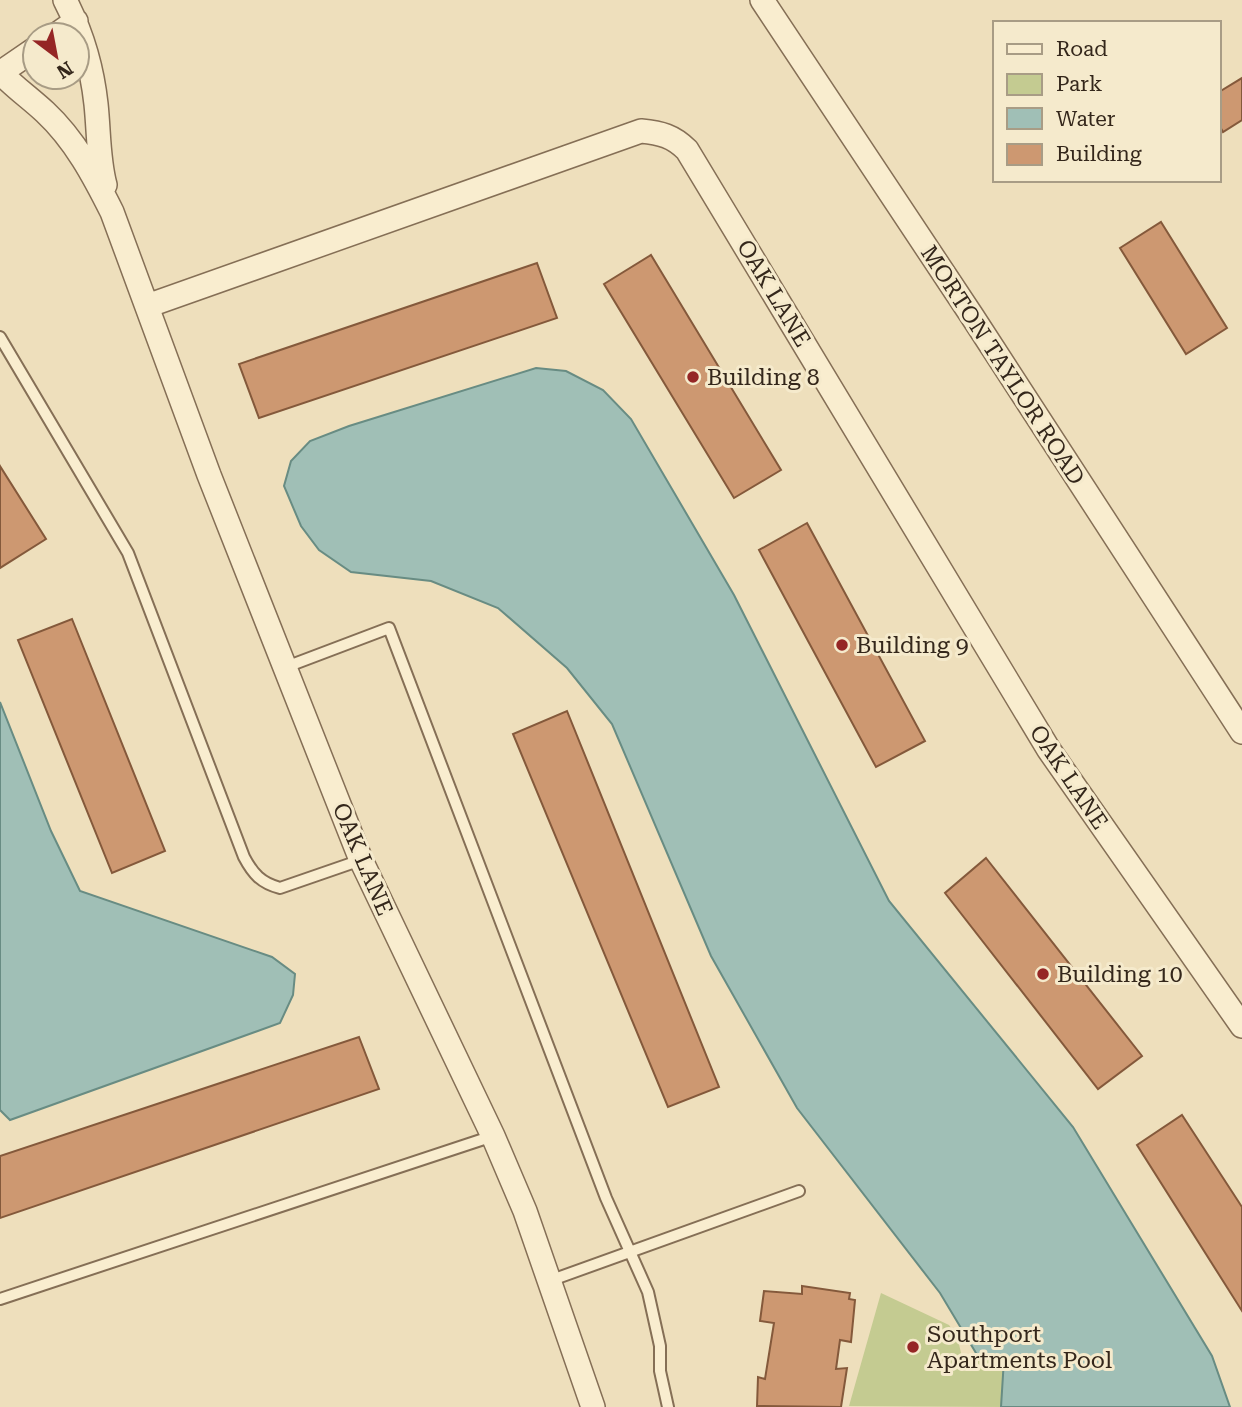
<svg xmlns="http://www.w3.org/2000/svg" width="1242" height="1407" font-family="'Roboto Serif',serif">
<style>
.green{fill:#c4cb91}
.water{fill:#a0bfb6;stroke:#688c83;stroke-width:2}
.building{fill:#cd9871;stroke:#84593b;stroke-width:2}
.lines{fill:none;stroke-linecap:round;stroke-linejoin:round}
.lane-casing{stroke:#856f56;stroke-width:14}
.street-casing{stroke:#856f56;stroke-width:26}
.lane{stroke:#f9edcf;stroke-width:10}
.street{stroke:#f9edcf;stroke-width:23}
.poi-dot{fill:#952625;stroke:#f5eacc;stroke-width:2.5}
.labels{text-anchor:middle;stroke-width:6;stroke-linejoin:round;paint-order:stroke}
.street-label{font-size:23px;fill:#34271b;stroke:#f5eacc}
.poi-label{font-size:23px;fill:#34271b;stroke:#f5eacc;text-anchor:start}
</style>
<rect width="100%" height="100%" fill="#eedfbc"/>
<path class="green" d="M 881,1293 L 949,1325 L 957,1336 L 962,1357 L 1005,1359 L 1001,1407 L 849,1406 Z"/>
<path class="water" d="M 536,368 L 566,371 L 603,390 L 631,419 L 734,595 L 889,901 L 1073,1127 L 1212,1356 L 1230,1407 L 1001,1407 L 1004,1359 L 979,1358 L 940,1293 L 797,1108 L 711,956 L 612,724 L 567,668 L 498,608 L 431,581 L 351,572 L 319,550 L 301,526 L 284,486 L 291,461 L 310,441 L 349,426 Z
M 0,702 L 51,831 L 80,891 L 272,957 L 295,974 L 293,995 L 280,1023 L 10,1120 L 0,1110 Z"/>
<path class="building" d="M 1242,78 L 1242,120 L 1223,132 L 1219,125 L 1219,92 Z
M 1161,222 L 1227,328 L 1186,354 L 1120,248 Z
M 651,255 L 781,470 L 734,498 L 604,284 Z
M 537,263 L 557,318 L 259,418 L 239,364 Z
M 0,466 L 46,539 L 0,568 Z
M 807,523 L 925,741 L 876,767 L 759,550 Z
M 72,619 L 165,851 L 112,873 L 18,640 Z
M 567,711 L 719,1087 L 668,1107 L 513,734 Z
M 986,858 L 1142,1056 L 1098,1089 L 945,893 Z
M 359,1037 L 379,1089 L 0,1218 L 0,1156 Z
M 1182,1115 L 1242,1207 L 1242,1311 L 1137,1145 Z
M 802,1286 L 850,1293 L 849,1299 L 855,1300 L 851,1342 L 840,1340 L 836,1369 L 847,1368 L 841,1407 L 757,1406 L 758,1377 L 765,1379 L 774,1323 L 760,1321 L 764,1291 L 802,1294 Z"/>
<g class="lines">
<defs>
<path id="lane" d="M 0,337 L 128,553 L 244,857 C 253,874 261,883 280,888 L 361,860
M 286,667 L 389,628 L 606,1198 L 648,1292 L 660,1346 L 660,1371 L 668,1407
M 549,1281 L 799,1191
M 0,1299 L 493,1136"/>
<path id="street" d="M 65,0 C 82,33 92,67 96,104 C 99,132 98,159 105,185
M 762,0 L 972,316 L 1242,732
M 56,35 L 76,21
M 0,72 C 14,87 30,98 45,112 C 75,140 94,176 112,212 L 209,475 L 361,860 L 493,1136 L 525,1211 L 593,1407
M 0,73 L 35,49
M 147,306 L 641,131 C 661,133 673,136 687,150 L 1049,750 L 1242,1026"/>
</defs>
<use href="#lane" class="lane-casing"/>
<use href="#street" class="street-casing"/>
<use href="#lane" class="lane"/>
<use href="#street" class="street"/>
</g>
<g class="poi-dot">
<circle cx="693" cy="377" r="7"/>
<circle cx="842" cy="645" r="7"/>
<circle cx="1043" cy="974" r="7"/>
<circle cx="913" cy="1347" r="7"/>
</g>
<g class="labels">
<g class="street-label">
<text transform="translate(774 293) rotate(59)" y="8">OAK LANE</text>
<text transform="translate(1003 365) rotate(57)" y="8">MORTON TAYLOR ROAD</text>
<text transform="translate(1069 777) rotate(56)" y="8">OAK LANE</text>
<text transform="translate(363 859) rotate(67)" y="8">OAK LANE</text>
</g>
<g class="poi-label">
<text x="707" y="385">Building 8</text>
<text x="856" y="653">Building 9</text>
<text x="1057" y="982">Building 10</text>
<text x="927" y="1342">Southport<tspan x="927" dy="26">Apartments Pool</tspan></text>
</g>
</g>
<rect x="993" y="21" width="228" height="161" fill="#f5eacc" stroke="#a89c85" stroke-width="2"/>
<rect x="1007" y="44" width="35" height="10" fill="#f9edcf" stroke="#a89c85" stroke-width="2"/>
<text x="1056" y="56" font-size="21" fill="#34271b">Road</text>
<rect x="1007" y="74" width="35" height="21" fill="#c4cb91" stroke="#a89c85" stroke-width="2"/>
<text x="1056" y="91" font-size="21" fill="#34271b">Park</text>
<rect x="1007" y="108" width="35" height="21" fill="#a0bfb6" stroke="#a89c85" stroke-width="2"/>
<text x="1056" y="126" font-size="21" fill="#34271b">Water</text>
<rect x="1007" y="144" width="35" height="21" fill="#cd9871" stroke="#a89c85" stroke-width="2"/>
<text x="1056" y="161" font-size="21" fill="#34271b">Building</text>
<g transform="translate(56 56) rotate(148)"><circle r="33" fill="#f5eacc" stroke="#a89c85" stroke-width="2"/>
<path d="M0-5L12 26L0 18L-12 26Z" fill="#952625"/>
<text y="-10" font-size="19" font-weight="bold" text-anchor="middle" fill="#34271b">N</text>
</g>
</svg>
